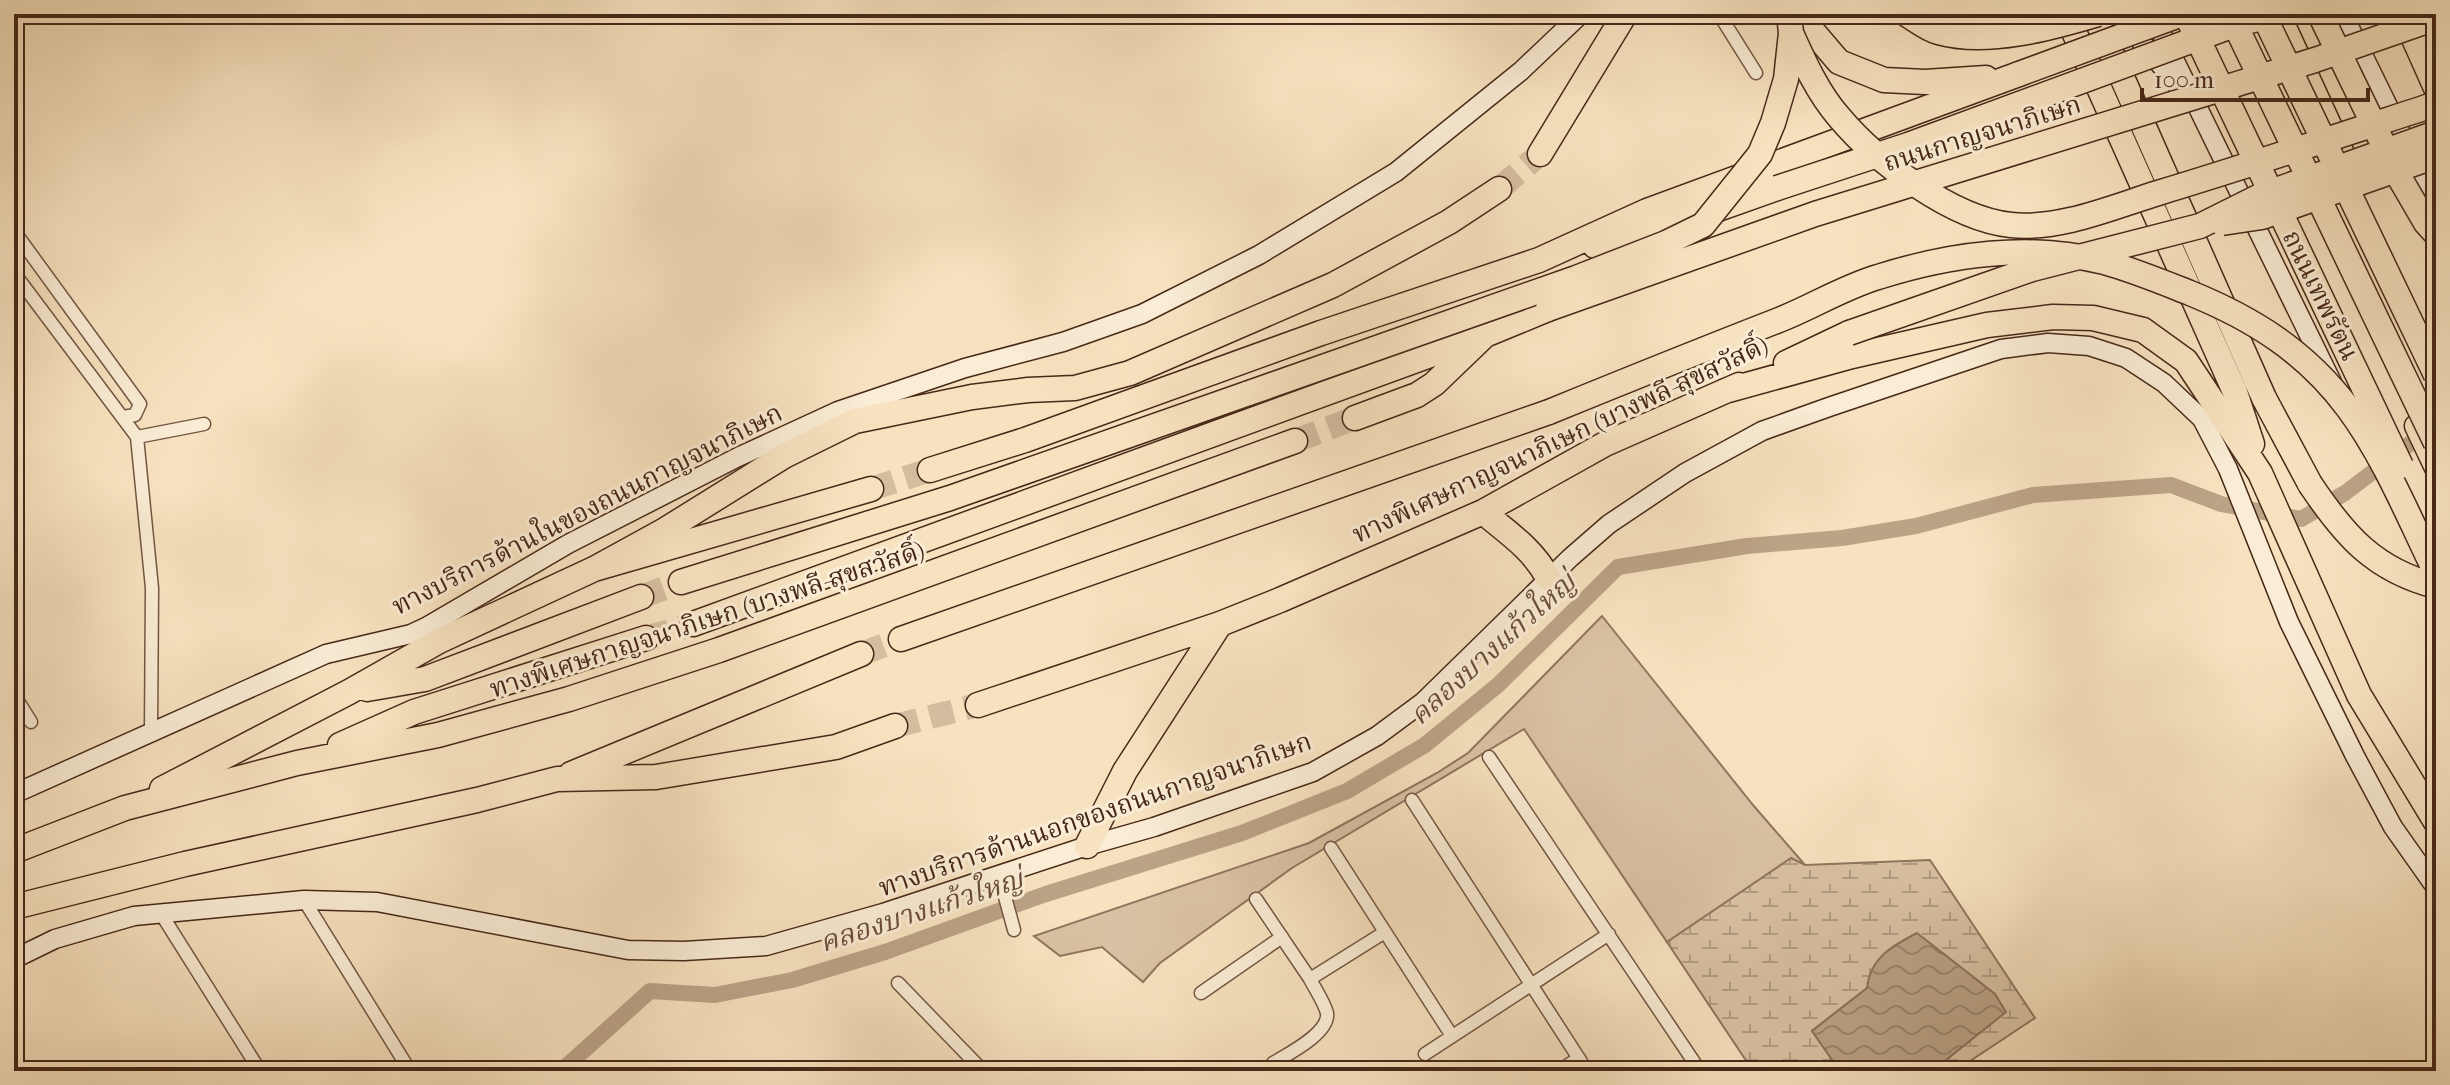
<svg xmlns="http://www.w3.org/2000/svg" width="2450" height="1085" font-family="'IM FELL French Canon','Noto Serif Thai',serif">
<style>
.green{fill:#d9c2a3;stroke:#90755e;stroke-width:2}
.wetland{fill:url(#wetland-marsh);stroke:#90755e;stroke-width:2}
.water{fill:url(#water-waves);stroke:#8d725a;stroke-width:2}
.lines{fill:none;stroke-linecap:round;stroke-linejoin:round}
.canal{stroke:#bba386;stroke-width:16}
.motorway-tunnel{stroke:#d4bd9e;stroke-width:24;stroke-dasharray:24 12;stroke-linecap:butt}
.minor-casing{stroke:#735642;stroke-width:15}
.secondary-casing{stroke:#472818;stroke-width:21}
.trunk-casing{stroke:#472818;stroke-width:25}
.motorway-casing{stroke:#472818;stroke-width:27}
.minor{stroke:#faecd5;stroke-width:12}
.secondary{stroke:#faecd5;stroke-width:18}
.trunk{stroke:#f7e2bf;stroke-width:22}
.motorway{stroke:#f7e2bf;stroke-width:24}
.motorway-bridge-casing{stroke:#472818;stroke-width:27;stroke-linecap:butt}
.motorway-bridge{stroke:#f7e2bf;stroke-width:24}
.labels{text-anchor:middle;stroke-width:6;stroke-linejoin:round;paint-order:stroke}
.street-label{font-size:26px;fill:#472818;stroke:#faecd5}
.water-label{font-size:28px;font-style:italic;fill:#6a4d39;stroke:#faecd5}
</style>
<defs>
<pattern id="wetland-marsh" width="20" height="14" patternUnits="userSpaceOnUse" patternTransform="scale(2)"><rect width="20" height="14" fill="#d9c2a3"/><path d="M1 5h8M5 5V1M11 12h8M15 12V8" fill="none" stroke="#b29e84"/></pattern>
<pattern id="water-waves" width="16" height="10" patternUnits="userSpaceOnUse" patternTransform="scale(2)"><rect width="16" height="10" fill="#bba386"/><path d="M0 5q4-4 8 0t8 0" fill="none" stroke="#9a856d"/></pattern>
</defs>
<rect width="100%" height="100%" fill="#f7e2bf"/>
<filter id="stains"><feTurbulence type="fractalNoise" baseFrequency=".0025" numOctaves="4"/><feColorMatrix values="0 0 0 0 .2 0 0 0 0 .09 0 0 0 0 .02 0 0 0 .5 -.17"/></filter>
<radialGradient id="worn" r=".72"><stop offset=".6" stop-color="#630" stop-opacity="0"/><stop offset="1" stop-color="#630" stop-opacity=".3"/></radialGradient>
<path class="green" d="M 1602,616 L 1753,805 L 1805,865 L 1791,859 L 1667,942 L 1524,729 L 1292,868 L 1160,963 L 1143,982 L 1102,947 L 1060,956 L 1034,936 L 1309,843 L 1437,773 L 1468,753 Z"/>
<path class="wetland" d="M 1791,858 L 1805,865 L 1930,860 L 2035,1018 L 1955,1071 L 1937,1071 L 1941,1064 L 1867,988 L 1812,1031 L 1840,1071 L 1753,1071 L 1667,942 Z"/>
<path class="water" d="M 1917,933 L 1995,994 L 2006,1012 L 1941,1064 L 1937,1071 L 1840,1071 L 1812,1031 L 1867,988 C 1870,958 1892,946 1917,933 Z"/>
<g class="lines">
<path class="canal" d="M 561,1071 L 650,991 L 715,995 L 792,980 L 885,952 L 1046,894 L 1242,833 L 1347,791 L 1425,745 L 1498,685 L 1618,567 L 1747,546 L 1842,538 L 1916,526 L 2033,495 L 2171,485 L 2221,504 L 2301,519 L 2345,493 L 2428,430"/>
<path class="motorway-tunnel" d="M 1499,189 L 1540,154
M 1295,441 L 1355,418
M 871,489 L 930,470
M 641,597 L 681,582
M 646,638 L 693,624
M 861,654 L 901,639
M 895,726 L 978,705"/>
<defs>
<path id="minor" d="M 1719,14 L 1756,73
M 14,231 L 140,404 L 135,415 L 123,417
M 14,273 L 137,437 L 152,588 L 151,731
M 137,437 L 204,424
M 14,695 L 31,722
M 1489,757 L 1700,1071
M 1412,800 L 1587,1071
M 1331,848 L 1452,1036
M 999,875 L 1014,930
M 1256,899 L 1310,979
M 304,900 L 410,1071
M 160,912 L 260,1071
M 898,983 L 983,1071
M 1201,993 L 1282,937
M 1425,1054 L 1609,934
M 1273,1063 C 1288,1054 1330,1033 1327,1013 C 1324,1002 1315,989 1310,979 L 1385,932
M 1559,1071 L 1579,1058"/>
<path id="secondary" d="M 2118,14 L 2178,86
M 2152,14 L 2332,382
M 2343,14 L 2436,204
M 14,794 L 326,654 L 411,634 L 426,627 L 568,544 L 738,457 L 838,411 L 965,368 L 1063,342 L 1142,314 L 1259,255 L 1396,172 L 1521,71 L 1581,14
M 14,959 L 55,939 L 134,916 L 304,900 L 377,902 L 628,950 L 684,951 L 766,946 L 883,913 L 1087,846 L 1154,827 L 1313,772 L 1377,736 L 1423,702 L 1570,558 L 1609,524 L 1685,473 L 1762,431 L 1829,407 L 2001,349 L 2048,343 L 2089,346 L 2126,358 L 2164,383 L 2202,419 L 2228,469 L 2289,622 L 2355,756 L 2393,827 L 2436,888"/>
<path id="trunk" d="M 2279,14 L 2342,151
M 2416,426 L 2436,468"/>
<path id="motorway" d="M 1798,14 L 1839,62 L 1884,80 L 1925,82 L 1986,78
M 2066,14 L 2235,392 L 2252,444
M 2094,14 L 2264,398 L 2310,484
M 2403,14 L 2436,88
M 1540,154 L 1625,14
M 1595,246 L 1656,231 L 1777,188
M 1786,363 L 1849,333
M 1725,391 L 1852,356 L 1987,325 L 2053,317 L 2093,318 L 2143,330 L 2186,361 L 2260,473 L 2359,695 L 2436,822
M 1355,418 L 1417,395 L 1434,384 L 1485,335 L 1548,309
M 930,470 L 1025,440 L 1321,333 L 1539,260 L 1647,211 L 2019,74
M 1483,512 C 1507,532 1534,550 1548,578
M 594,569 L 665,530 L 784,456 L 855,421 L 972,397 L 1028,390 L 1075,388 L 1130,373 L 1333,285 L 1449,222 L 1499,189
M 681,582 L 950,498 L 1249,393
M 693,624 L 1485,335
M 901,639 L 1549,412
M 367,689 L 425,679 L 641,597
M 978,705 L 1220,624 L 1280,600 L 1483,512 L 1605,444 L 1739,385
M 340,745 L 414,712 L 646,638
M 571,774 L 861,654
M 162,789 L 349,692 L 439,641 L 594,569 L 871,489
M 1087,846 L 1125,771 L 1220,624
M 14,851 L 125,808 L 297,763 L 438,735 L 569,699 L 719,650 L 1295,441
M 14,907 L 185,864 L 477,800 L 557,779 L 656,777 L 836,747 L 895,726"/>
</defs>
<use href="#minor" class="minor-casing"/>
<use href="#secondary" class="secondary-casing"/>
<use href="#trunk" class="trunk-casing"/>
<use href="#motorway" class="motorway-casing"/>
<use href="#minor" class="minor"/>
<use href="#secondary" class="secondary"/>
<use href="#trunk" class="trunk"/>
<use href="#motorway" class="motorway"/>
<defs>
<path id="motorway-bridge" d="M 1906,14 C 1916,20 1927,29 1938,32 C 1987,46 2051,28 2098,14
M 2186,14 L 2401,466
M 2230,14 L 2436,443
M 2263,14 L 2436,375
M 2320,14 L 2398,175 L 2426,223 L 2436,234
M 1791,33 C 1804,62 1818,93 1839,117 C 1876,161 1952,219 2011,225 C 2060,230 2113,207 2158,193 C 2251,165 2344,134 2436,104
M 2019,74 L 2182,14
M 1777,188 L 1908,145 L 2234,25 L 2277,14
M 2222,223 L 2262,217 L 2436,156
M 1548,309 L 1815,214 L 2315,60 L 2436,18
M 1849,333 L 2032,269 L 2200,226 L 2262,195 L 2436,133
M 1249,393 L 1576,278 L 1666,243 L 1703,225 L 1760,154 L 1773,123 L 1786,79 L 1791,33 L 1789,14
M 1549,412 C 1625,381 1702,350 1779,320 C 1812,307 1844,287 1878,277 C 1950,254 2031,243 2104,262 C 2133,270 2162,282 2190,293 C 2254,319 2306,352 2348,408 C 2385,458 2409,518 2436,573
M 2310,484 C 2344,535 2374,570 2436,586"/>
</defs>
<use href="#motorway-bridge" class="motorway-bridge-casing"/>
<use href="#motorway-bridge" class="motorway-bridge"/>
</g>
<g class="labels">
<g class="street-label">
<text transform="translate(1982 133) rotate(-17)" y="9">ถนนกาญจนาภิเษก</text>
<text transform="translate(2321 295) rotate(64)" y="9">ถนนเทพรัตน</text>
<text transform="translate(1560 439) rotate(-25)" y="9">ทางพิเศษกาญจนาภิเษก (บางพลี-สุขสวัสดิ์)</text>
<text transform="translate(587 509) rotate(-27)" y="9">ทางบริการด้านในของถนนกาญจนาภิเษก</text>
<text transform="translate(707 619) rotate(-18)" y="9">ทางพิเศษกาญจนาภิเษก (บางพลี-สุขสวัสดิ์)</text>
<text transform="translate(1095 814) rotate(-19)" y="9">ทางบริการด้านนอกของถนนกาญจนาภิเษก</text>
</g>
<g class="water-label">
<text transform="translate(1492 648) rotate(-42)" y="10">คลองบางแก้วใหญ่</text>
<text transform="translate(921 910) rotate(-18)" y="10">คลองบางแก้วใหญ่</text>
</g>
</g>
<rect width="2450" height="1085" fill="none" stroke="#f7e2bf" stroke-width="48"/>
<rect x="16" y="16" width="2418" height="1053" fill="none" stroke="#472818" stroke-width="4"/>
<rect x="24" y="24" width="2402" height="1037" fill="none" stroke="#472818" stroke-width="2"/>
<path d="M2142 88v12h226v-12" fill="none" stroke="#472818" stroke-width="4"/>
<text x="2154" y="88" font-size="24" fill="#472818" stroke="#faecd5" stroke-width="6" paint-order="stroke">100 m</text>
<rect width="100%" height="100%" filter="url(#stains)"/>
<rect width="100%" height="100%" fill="url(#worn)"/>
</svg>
